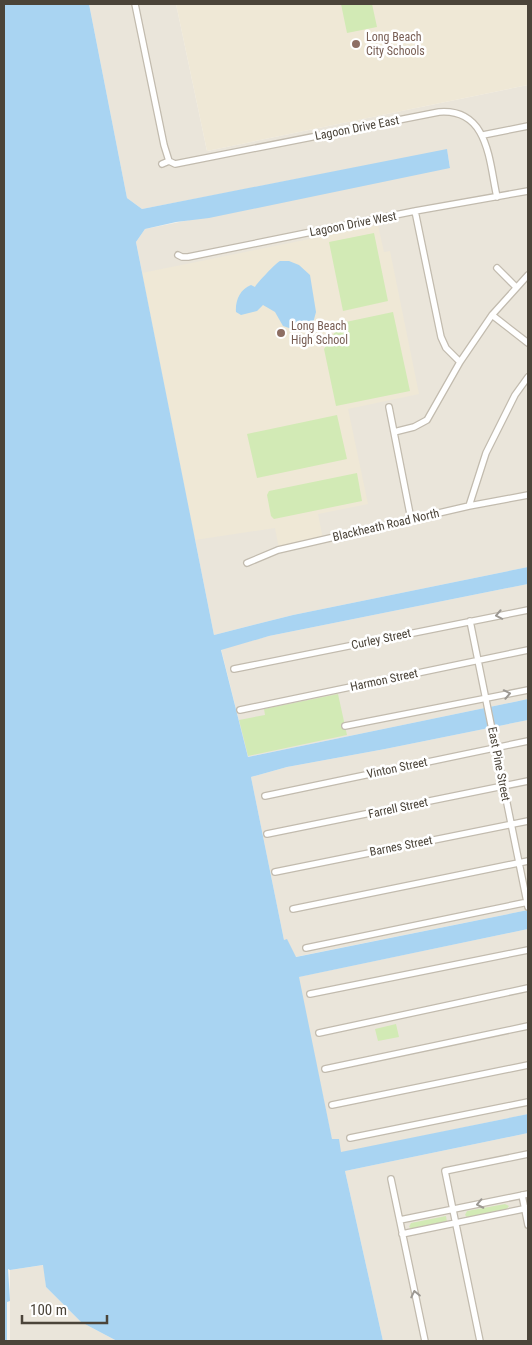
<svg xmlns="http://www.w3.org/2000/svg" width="532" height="1345" font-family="'Roboto Condensed',sans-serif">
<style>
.residential{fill:#eae5da}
.education{fill:#efe8d6}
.green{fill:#d2eab5}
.water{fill:#a9d4f2}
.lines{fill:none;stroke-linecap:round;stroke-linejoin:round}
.minor-casing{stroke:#c2bbae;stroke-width:8}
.minor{stroke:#fff;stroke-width:5.5}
.oneway{stroke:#9c9892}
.education-dot{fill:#8d6e63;stroke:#fff;stroke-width:2}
.labels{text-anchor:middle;stroke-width:5;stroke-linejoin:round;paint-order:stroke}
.education-label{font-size:12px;fill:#785e54;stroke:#fff;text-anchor:start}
.street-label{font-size:12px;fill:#4b4439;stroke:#fff}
</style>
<rect width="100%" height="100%" fill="#f6f3ec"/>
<path class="residential" d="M 89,4 L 176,4 L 207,151 L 528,85 L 528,567 L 293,615 L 214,635 L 136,242 L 145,229 L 450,167 L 447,150 L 142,209 L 127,198 Z
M 528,584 L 528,699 L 248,757 L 221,649 L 269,636 Z
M 528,720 L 528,910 L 295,957 L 287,940 L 284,940 L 251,777 L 287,767 L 385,749 Z
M 528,929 L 528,1114 L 341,1153 L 332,1140 L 298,977 Z
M 528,1133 L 528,1341 L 383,1341 L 345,1171 Z
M 44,1265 L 46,1287 L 81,1322 L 117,1341 L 10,1341 L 10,1270 Z"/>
<path class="education" d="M 176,4 L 528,4 L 528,85 L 207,151 Z
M 378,225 L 384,252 L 390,251 L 419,394 L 348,409 L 368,504 L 318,514 L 323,539 L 279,549 L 275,528 L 195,540 L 142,273 Z"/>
<path class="green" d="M 341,4 L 372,4 L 377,27 L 347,33 Z
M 374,233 L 388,301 L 343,311 L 329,242 Z
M 393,312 L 410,391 L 336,406 L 324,349 L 341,323 Z
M 337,415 L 347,459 L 257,478 L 247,434 Z
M 357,473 L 362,501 L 274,519 L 271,516 L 267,495 L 269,491 Z
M 338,694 L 347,735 L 248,756 L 239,720 L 265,715 L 264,709 Z
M 396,1024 L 399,1037 L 378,1041 L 375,1029 Z
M 505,1204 L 509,1206 L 506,1210 L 468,1218 L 465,1215 L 467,1211 Z
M 446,1216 L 447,1222 L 412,1229 L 409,1227 L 411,1223 Z"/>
<path class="water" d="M 4,4 L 89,4 L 127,198 L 142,209 L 447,149 L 450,168 L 209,218 L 176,222 L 145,229 L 136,242 L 214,635 L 293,615 L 528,567 L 528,584 L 269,636 L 221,650 L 248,757 L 528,699 L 528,720 L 385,749 L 287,767 L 251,777 L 284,940 L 287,939 L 296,957 L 528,910 L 528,929 L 299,977 L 332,1139 L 339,1139 L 341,1152 L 528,1114 L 528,1133 L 345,1171 L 383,1341 L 117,1341 L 81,1322 L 46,1287 L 43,1265 L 10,1270 L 8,1269 L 10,1301 L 7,1302 L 7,1341 L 4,1341 Z
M 280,261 L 289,261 L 299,265 L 310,275 L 316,312 L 312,327 L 289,328 L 283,326 L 275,312 L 263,305 L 257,311 L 241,315 L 236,312 C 235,301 240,289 251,285 L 255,287 C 257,283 276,263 280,261 Z"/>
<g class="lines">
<defs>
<path id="minor" d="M 135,4 L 164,145 L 169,161
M 483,135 L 528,126
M 162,164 L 169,161 L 175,164 L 439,112 C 489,108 489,162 497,197
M 415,211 L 441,337 L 446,348 L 460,362
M 178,255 L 182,257 L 188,257 L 415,211 L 528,191
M 497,268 L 516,287
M 492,315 L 528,343
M 389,407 L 411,519
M 394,432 L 414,427 L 427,420 L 460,362 L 492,315 L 528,275
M 469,506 L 486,453 L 515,395 L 528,377
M 247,563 L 278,550 L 469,506 L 528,495
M 470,621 L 528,907
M 234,669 L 528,610
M 240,710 L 528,650
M 345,726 L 528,690
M 265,796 L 528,741
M 267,834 L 528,781
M 275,872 L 528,821
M 293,909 L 528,861
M 306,948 L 528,902
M 310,994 L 528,950
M 319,1033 L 528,988
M 325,1069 L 528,1026
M 332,1105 L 528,1065
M 350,1138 L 528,1102
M 391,1179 L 425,1341
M 522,1195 L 528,1225
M 400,1220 L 528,1194
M 402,1234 L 528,1208
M 480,1341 L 445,1171 L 528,1154"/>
</defs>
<use href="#minor" class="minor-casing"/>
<use href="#minor" class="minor"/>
</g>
<defs><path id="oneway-chevron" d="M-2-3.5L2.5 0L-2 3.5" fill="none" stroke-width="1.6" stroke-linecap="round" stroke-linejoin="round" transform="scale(1.25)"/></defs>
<g class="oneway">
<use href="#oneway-chevron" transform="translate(499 615) rotate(169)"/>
<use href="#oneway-chevron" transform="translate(507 694) rotate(-11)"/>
<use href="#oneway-chevron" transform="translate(480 1204) rotate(168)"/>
<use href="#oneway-chevron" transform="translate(415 1294) rotate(-102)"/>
</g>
<g class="education-dot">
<circle cx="356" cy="44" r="5"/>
<circle cx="281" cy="333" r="5"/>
</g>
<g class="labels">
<g class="education-label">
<text x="366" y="41">Long Beach<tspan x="366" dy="14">City Schools</tspan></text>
<text x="291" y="330">Long Beach<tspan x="291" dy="14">High School</tspan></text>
</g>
<g class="street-label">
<text transform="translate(357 128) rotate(-11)" y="4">Lagoon Drive East</text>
<text transform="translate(353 224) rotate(-11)" y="4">Lagoon Drive West</text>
<text transform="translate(386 525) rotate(-13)" y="4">Blackheath Road North</text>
<text transform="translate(381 639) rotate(-12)" y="4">Curley Street</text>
<text transform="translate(384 680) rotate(-12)" y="4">Harmon Street</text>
<text transform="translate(499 764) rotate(79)" y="4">East Pine Street</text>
<text transform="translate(397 768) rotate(-12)" y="4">Vinton Street</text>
<text transform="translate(398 808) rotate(-12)" y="4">Farrell Street</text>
<text transform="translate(401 846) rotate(-11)" y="4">Barnes Street</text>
</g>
</g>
<rect width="532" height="1345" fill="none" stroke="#4b4439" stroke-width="10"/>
<path d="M22 1315v8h85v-8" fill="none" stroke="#4b4439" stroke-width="2.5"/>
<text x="30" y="1315" font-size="15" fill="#4b4439" stroke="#ffffff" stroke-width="4" paint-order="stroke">100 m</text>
</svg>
